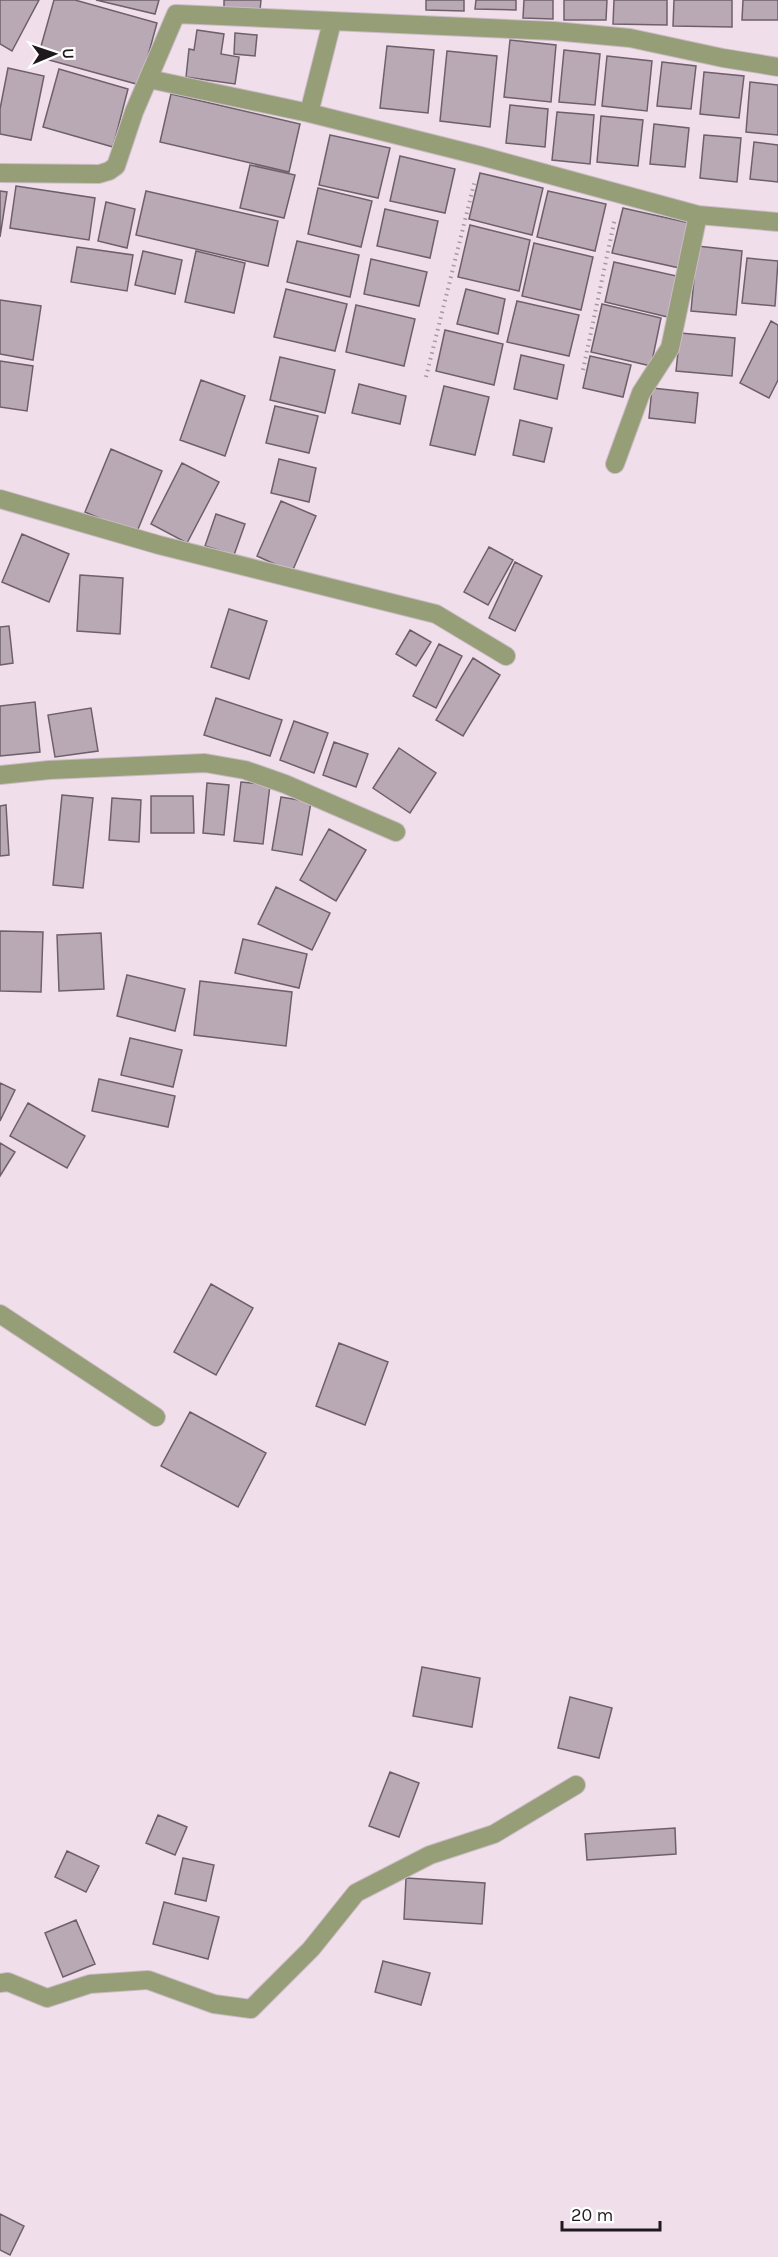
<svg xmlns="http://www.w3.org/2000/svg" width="778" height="2257" font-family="Karla,sans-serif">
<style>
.building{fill:#b9a9b5;stroke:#6e606b;stroke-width:1.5}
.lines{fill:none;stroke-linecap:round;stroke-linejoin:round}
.street-casing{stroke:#cabbc6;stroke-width:20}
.path{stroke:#a699a2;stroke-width:4;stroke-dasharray:1.5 4.5;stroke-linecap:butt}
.street{stroke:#969e77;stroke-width:18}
</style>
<rect width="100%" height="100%" fill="#f0dfeb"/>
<path class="building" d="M 0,0 L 39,0 L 12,51 L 0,44 Z
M 54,0 L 75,0 L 157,23 L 140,85 L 38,57 Z
M 96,0 L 159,0 L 155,14 Z
M 224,0 L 261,0 L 260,10 L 224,9 Z
M 426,0 L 464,0 L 464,11 L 426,10 Z
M 476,0 L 516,0 L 516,10 L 475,9 Z
M 524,0 L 553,0 L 553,19 L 523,18 Z
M 564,0 L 607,0 L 606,20 L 564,20 Z
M 614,0 L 667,0 L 667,25 L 613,24 Z
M 674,0 L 732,0 L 732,27 L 673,26 Z
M 743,0 L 778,0 L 778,20 L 742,20 Z
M 197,30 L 224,34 L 221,54 L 239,57 L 235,84 L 186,77 L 189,49 L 194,50 Z
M 235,33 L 257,35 L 255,56 L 234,54 Z
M 510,40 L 556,45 L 551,102 L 504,97 Z
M 387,46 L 434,50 L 428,113 L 380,108 Z
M 564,50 L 600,54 L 595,105 L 559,102 Z
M 447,51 L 497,56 L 490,127 L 440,121 Z
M 607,56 L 652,61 L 647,111 L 602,106 Z
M 662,62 L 696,66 L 691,109 L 657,106 Z
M 8,68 L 44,76 L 31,140 L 0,134 L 0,109 Z
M 59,69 L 128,89 L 113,147 L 43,127 Z
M 704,72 L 744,76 L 739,118 L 700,114 Z
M 750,82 L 778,85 L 778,135 L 746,132 Z
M 171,94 L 300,124 L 289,172 L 160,142 Z
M 510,105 L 548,109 L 545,147 L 506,143 Z
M 557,112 L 594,115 L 590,164 L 552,160 Z
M 601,116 L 643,120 L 638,166 L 597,162 Z
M 654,124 L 689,128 L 685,167 L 650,164 Z
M 330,135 L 390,148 L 378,198 L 319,185 Z
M 704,135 L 741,138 L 737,182 L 700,178 Z
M 754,142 L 778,145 L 778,182 L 750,179 Z
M 400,156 L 455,169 L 445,213 L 390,201 Z
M 250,165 L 295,175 L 284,218 L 240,208 Z
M 480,173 L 543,188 L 532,235 L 469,219 Z
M 16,186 L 95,198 L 89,240 L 10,228 Z
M 318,188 L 372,201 L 361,247 L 308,234 Z
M 0,191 L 7,192 L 0,237 Z
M 146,191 L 278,221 L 268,266 L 136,235 Z
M 548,191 L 606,204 L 595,251 L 537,237 Z
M 106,202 L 135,209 L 127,248 L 98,241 Z
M 623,208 L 694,224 L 684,269 L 612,253 Z
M 385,209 L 438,221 L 430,258 L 377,246 Z
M 470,225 L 530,240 L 519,291 L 458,277 Z
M 297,241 L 359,255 L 350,297 L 287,282 Z
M 534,243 L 593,257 L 581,310 L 522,296 Z
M 697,246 L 742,251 L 736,315 L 691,311 Z
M 77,247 L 133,255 L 127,291 L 71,282 Z
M 143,251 L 182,260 L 175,294 L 135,285 Z
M 196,251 L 245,263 L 234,313 L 185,302 Z
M 747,258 L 778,261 L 775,306 L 742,303 Z
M 371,259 L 427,272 L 419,306 L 364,294 Z
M 614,262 L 681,277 L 672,318 L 605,302 Z
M 286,289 L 347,304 L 335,351 L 274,337 Z
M 466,289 L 505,299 L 498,334 L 457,324 Z
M 0,300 L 41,306 L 33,360 L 0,354 Z
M 517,301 L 579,315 L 569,356 L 507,342 Z
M 602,304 L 661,318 L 651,366 L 591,352 Z
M 356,305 L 415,319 L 404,366 L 346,352 Z
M 771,321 L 778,325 L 778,380 L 769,398 L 740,383 Z
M 445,330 L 503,344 L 494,385 L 436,371 Z
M 680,333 L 735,338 L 732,376 L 676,371 Z
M 521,355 L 564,365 L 557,399 L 514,389 Z
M 590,356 L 631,365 L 623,397 L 583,388 Z
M 280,357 L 335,370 L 325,413 L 270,400 Z
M 0,361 L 33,366 L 27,411 L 0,407 Z
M 201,380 L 245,396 L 225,456 L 180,440 Z
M 359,384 L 406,396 L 400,424 L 352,413 Z
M 444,386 L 489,397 L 475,455 L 430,445 Z
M 652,388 L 698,393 L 695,423 L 649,418 Z
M 275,406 L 318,416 L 309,453 L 266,443 Z
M 520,420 L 552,428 L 544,462 L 513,455 Z
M 111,449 L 162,471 L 136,534 L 85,512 Z
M 279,459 L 316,468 L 309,502 L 271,493 Z
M 182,463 L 219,482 L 187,543 L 151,524 Z
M 281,501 L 316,516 L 292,572 L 257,556 Z
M 216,514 L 245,524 L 234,555 L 205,546 Z
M 22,534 L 69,554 L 49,602 L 2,582 Z
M 489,547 L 513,560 L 488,605 L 464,592 Z
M 515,562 L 542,576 L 515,631 L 489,618 Z
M 80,575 L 123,578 L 120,634 L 77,631 Z
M 229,609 L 267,621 L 249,679 L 211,667 Z
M 9,626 L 13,663 L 0,665 L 0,627 Z
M 410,630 L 431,642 L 416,666 L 396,654 Z
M 439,644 L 462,656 L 436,708 L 413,696 Z
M 473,658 L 500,675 L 463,736 L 436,720 Z
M 216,698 L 282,720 L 270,756 L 204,735 Z
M 35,702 L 40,752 L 0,756 L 0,706 Z
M 91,708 L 98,751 L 55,757 L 48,715 Z
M 294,721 L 328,733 L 314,773 L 280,760 Z
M 334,742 L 368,754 L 356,787 L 323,775 Z
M 399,748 L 436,773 L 410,813 L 373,788 Z
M 241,782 L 270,785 L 263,844 L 234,841 Z
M 207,783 L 229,785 L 224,835 L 203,833 Z
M 62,795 L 93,798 L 83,888 L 53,885 Z
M 151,796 L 193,796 L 194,833 L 151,833 Z
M 281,797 L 311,802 L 302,855 L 272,850 Z
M 112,798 L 141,800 L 139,842 L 109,840 Z
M 6,805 L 9,855 L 0,856 L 0,806 Z
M 329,829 L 366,850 L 336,901 L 300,880 Z
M 276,887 L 330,913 L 312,950 L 258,924 Z
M 0,931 L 43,932 L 41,992 L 0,991 Z
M 101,933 L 104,989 L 59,991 L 57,935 Z
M 243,939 L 307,954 L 299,988 L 235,973 Z
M 127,975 L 185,989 L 175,1031 L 117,1016 Z
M 200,981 L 292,992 L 286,1046 L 194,1035 Z
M 130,1038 L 182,1050 L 173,1087 L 121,1075 Z
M 99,1079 L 175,1096 L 168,1127 L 92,1111 Z
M 0,1083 L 15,1090 L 0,1121 Z
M 28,1103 L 85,1136 L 67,1168 L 10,1136 Z
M 0,1143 L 15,1152 L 0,1176 Z
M 211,1284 L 253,1308 L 216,1375 L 174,1352 Z
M 339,1343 L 388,1362 L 365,1425 L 316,1406 Z
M 190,1412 L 266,1453 L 238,1507 L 161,1466 Z
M 422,1667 L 480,1678 L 472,1727 L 413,1716 Z
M 570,1697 L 612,1708 L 599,1758 L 558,1748 Z
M 390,1772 L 419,1783 L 399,1837 L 369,1826 Z
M 158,1815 L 187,1827 L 175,1855 L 146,1843 Z
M 675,1828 L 676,1854 L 587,1860 L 585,1834 Z
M 67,1851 L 99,1866 L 86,1892 L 55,1877 Z
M 183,1858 L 214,1865 L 206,1901 L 175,1894 Z
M 406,1878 L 485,1883 L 482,1924 L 404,1919 Z
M 164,1902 L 219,1917 L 208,1959 L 153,1944 Z
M 76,1920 L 95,1964 L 63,1977 L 45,1933 Z
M 383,1961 L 430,1973 L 421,2005 L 375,1992 Z
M 0,2214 L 24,2226 L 10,2255 L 0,2250 Z"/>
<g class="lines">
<defs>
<path id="street" d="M 149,79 L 309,113 L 481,156 L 698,215 L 778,222
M 309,113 L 332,22
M 0,173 L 99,174 L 109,171 L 116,166 L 134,112 L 176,14 L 554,31 L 630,38 L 723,58 L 778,67
M 615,464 L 641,393 L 670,348 L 698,215
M 0,499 L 159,545 L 436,614 L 506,656
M 0,775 L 49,770 L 205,763 L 245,770 L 285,784 L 396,832
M 0,1314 L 156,1417
M 0,1983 L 8,1982 L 47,1998 L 90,1984 L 148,1980 L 214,2004 L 251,2009 L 311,1949 L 356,1893 L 430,1855 L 494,1834 L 576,1785"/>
</defs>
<use href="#street" class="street-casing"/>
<path class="path" d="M 583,370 L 615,218
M 426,377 L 475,180"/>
<use href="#street" class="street"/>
</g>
<g transform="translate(54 54) rotate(88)" stroke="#ffffff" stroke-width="4.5" paint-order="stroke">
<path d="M0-4.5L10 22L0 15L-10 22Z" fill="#1f191e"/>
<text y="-9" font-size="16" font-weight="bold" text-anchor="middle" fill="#1f191e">U</text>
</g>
<path d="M562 2221v9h98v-9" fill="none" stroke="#1f191e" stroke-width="3"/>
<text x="571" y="2221" font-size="18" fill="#1f191e" stroke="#ffffff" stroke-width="4.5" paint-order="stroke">20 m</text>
</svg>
